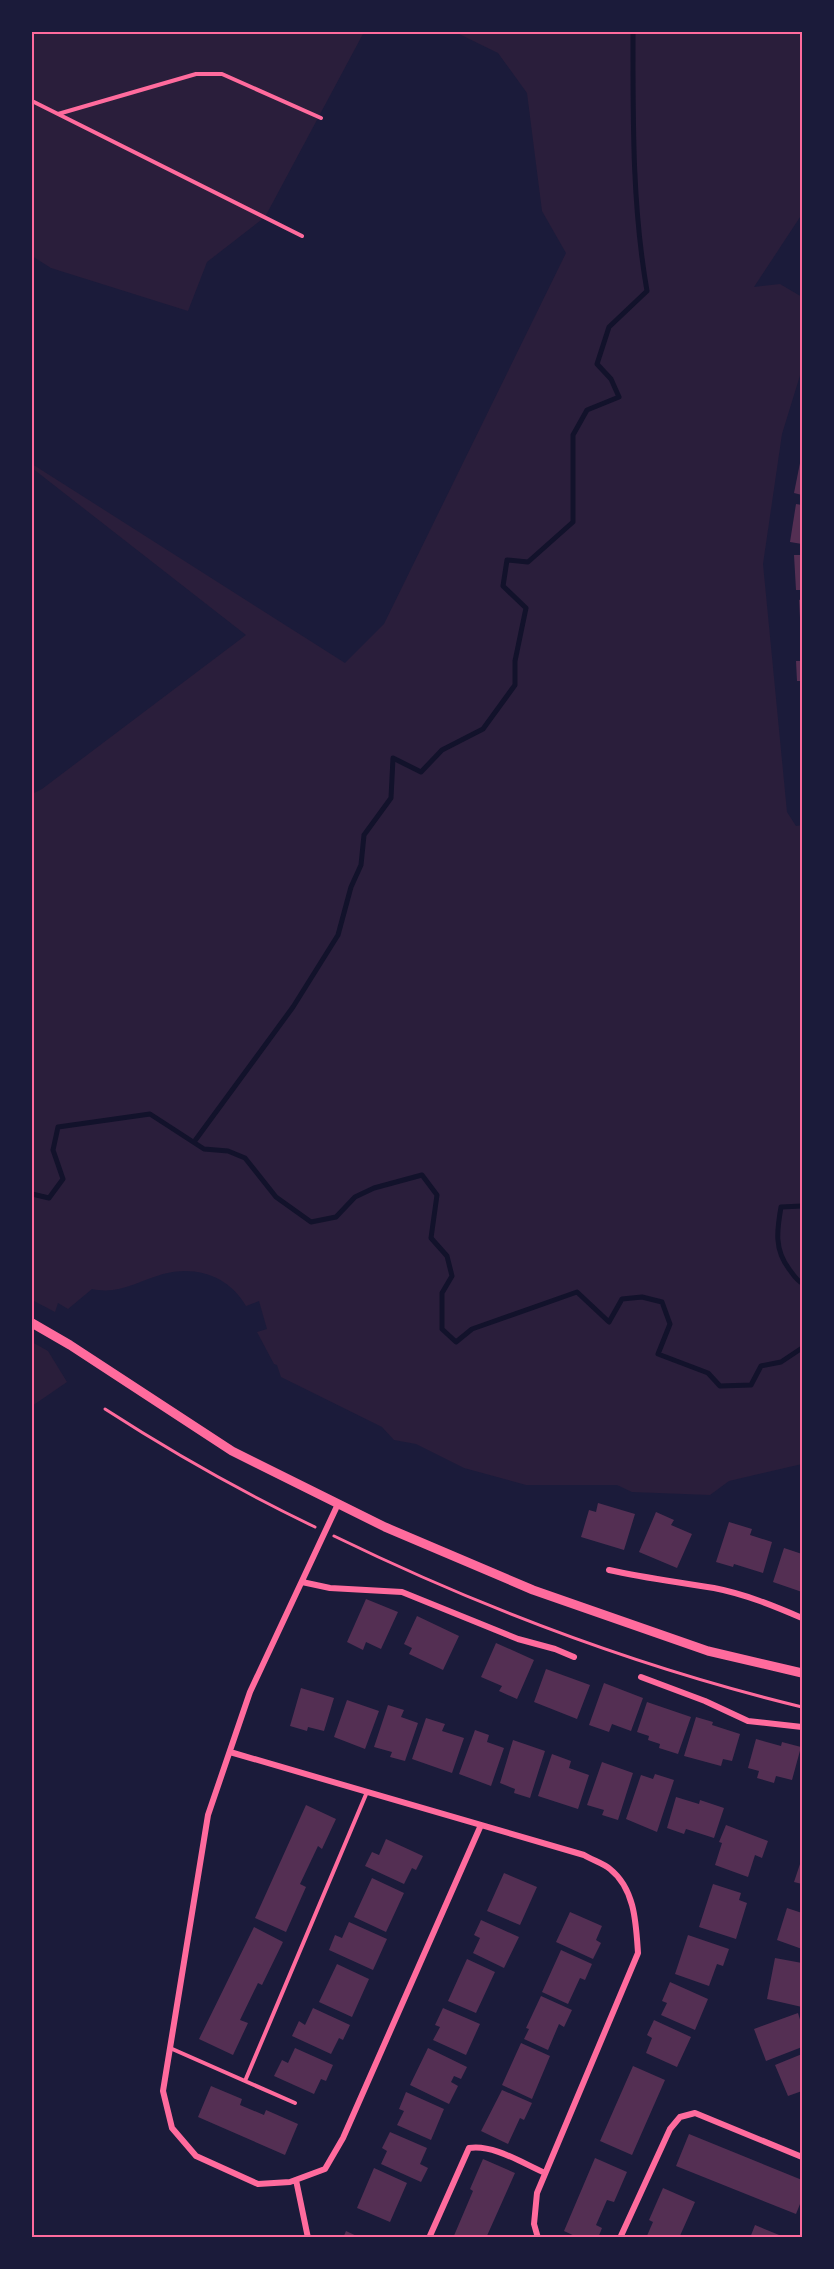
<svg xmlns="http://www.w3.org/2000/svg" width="834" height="2269" font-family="'DejaVu Sans',sans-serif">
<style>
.green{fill:#2a1e3b}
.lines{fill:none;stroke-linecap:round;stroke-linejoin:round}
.stream{stroke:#12122b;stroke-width:5}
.building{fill:#542f53}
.path{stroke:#ff6b9d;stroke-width:3}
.service{stroke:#ff6b9d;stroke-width:4}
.minor{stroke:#ff6b9d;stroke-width:6}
.tertiary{stroke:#ff6b9d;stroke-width:9}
.neatline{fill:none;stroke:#ff6b9d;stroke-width:2}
</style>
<rect width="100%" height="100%" fill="#1b1b3a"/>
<path class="green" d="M 32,32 L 364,32 L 265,217 L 207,262 L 188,311 L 51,268 L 32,256 Z
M 455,32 L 802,32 L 802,214 L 754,287 L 780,284 L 802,297 L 802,369 L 782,434 L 763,564 L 787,812 L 796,826 L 802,825 L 802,1464 L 729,1481 L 710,1495 L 632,1492 L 617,1485 L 526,1485 L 464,1468 L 416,1444 L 394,1440 L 382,1427 L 281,1377 L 277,1365 L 274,1364 L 257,1332 L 267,1329 L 259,1301 L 246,1306 C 229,1276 196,1265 163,1274 C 138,1281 119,1295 92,1289 L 68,1309 L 58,1303 L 55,1312 L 32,1300 L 32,794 L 42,789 L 246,635 L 32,468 L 32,464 L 345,663 L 384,624 L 566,253 L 542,211 L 527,93 L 498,53 Z
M 32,1342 L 48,1351 L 67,1382 L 32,1406 Z"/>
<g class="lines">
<path class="stream" d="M 194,1142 L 293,1007 L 338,935 L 351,887 L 361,865 L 364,835 L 391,798 L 393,758 L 421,772 L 442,750 L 483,729 L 515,685 L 515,661 L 526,608 L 503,586 L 507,560 L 528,562 L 573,522 L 573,435 L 587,410 L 619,397 L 611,379 L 597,364 L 609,327 L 647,291 C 632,205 633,119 633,32
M 32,1194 L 49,1198 L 63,1179 L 53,1150 L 58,1127 L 150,1114 L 204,1149 L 228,1151 L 245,1158 L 276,1197 L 311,1222 L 336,1217 L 355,1197 L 374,1188 L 422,1175 L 437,1195 L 431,1238 L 447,1256 L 452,1276 L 442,1293 L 442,1329 L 456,1342 L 472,1329 L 577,1292 L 609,1322 L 622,1299 L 642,1297 L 662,1302 L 670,1324 L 658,1354 L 708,1373 L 720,1386 L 751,1385 L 761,1366 L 781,1362 L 802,1348
M 802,1206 L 781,1207 C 777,1230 774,1249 789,1269 C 793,1274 796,1280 802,1283"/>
</g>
<path class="building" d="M 801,458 L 802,458 L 802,495 L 794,493 Z
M 796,504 L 802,505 L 802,544 L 790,542 Z
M 794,555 L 802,555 L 802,590 L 796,590 Z
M 802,599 L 802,636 L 801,636 L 799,600 Z
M 800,644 L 802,644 L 802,681 L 797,681 L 796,661 L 801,661 Z
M 598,1503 L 635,1514 L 624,1550 L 581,1537 L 589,1510 L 596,1512 Z
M 656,1512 L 674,1520 L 671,1525 L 692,1534 L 677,1568 L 639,1552 Z
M 729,1522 L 752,1529 L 750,1535 L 772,1542 L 763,1573 L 734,1564 L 733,1567 L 716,1562 Z
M 784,1548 L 802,1554 L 802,1592 L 773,1582 Z
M 366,1599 L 398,1612 L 381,1649 L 366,1642 L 363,1650 L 347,1642 Z
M 417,1616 L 459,1636 L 443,1670 L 409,1654 L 412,1648 L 404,1644 Z
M 496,1643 L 534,1660 L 517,1699 L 499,1691 L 502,1686 L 481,1677 Z
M 546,1669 L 590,1685 L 577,1719 L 534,1702 Z
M 604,1683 L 643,1698 L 631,1731 L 612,1724 L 609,1732 L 589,1725 Z
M 301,1688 L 334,1698 L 324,1731 L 308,1727 L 307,1731 L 290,1726 Z
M 347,1700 L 379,1711 L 365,1749 L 334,1737 Z
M 647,1702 L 691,1717 L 678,1754 L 659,1748 L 660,1744 L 648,1740 L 649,1736 L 637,1732 Z
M 388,1705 L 404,1710 L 401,1717 L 418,1723 L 405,1761 L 390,1757 L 392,1752 L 374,1747 Z
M 696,1717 L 713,1722 L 712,1725 L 740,1734 L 732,1761 L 723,1759 L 721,1766 L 684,1756 Z
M 426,1718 L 445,1724 L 442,1731 L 464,1738 L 452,1773 L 412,1759 Z
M 475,1730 L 489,1735 L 487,1742 L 504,1748 L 491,1786 L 459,1774 Z
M 756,1739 L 781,1746 L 782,1742 L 801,1747 L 792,1780 L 776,1776 L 774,1783 L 757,1778 L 759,1771 L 748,1768 Z
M 513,1740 L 545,1751 L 530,1798 L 514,1793 L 515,1789 L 500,1783 Z
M 552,1754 L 571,1761 L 569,1768 L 589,1775 L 578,1809 L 538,1796 Z
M 602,1762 L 633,1773 L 618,1820 L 602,1815 L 604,1810 L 587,1805 Z
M 655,1774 L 674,1780 L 657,1832 L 626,1819 L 641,1775 L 653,1779 Z
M 676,1797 L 699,1804 L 700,1800 L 724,1808 L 714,1838 L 686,1829 L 684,1834 L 667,1828 Z
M 306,1805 L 336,1819 L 322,1849 L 318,1846 L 300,1884 L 306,1887 L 286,1932 L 255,1918 Z
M 726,1825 L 768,1841 L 762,1858 L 755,1855 L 748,1877 L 715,1865 L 722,1843 L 719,1842 Z
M 386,1839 L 423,1856 L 416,1870 L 412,1868 L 404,1884 L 365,1866 L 372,1852 L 379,1855 Z
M 802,1858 L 802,1884 L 794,1882 Z
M 504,1873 L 537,1887 L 520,1925 L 487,1911 Z
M 372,1878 L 404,1893 L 386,1932 L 354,1917 Z
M 713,1884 L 741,1893 L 739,1900 L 747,1903 L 736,1939 L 699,1927 Z
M 787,1908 L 802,1913 L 802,1949 L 777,1940 Z
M 570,1912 L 602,1926 L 596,1940 L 601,1943 L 593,1959 L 556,1942 Z
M 481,1920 L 519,1937 L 504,1968 L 473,1953 L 480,1938 L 474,1935 Z
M 349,1922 L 387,1939 L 373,1970 L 329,1950 L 335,1935 L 342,1938 Z
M 254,1927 L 283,1942 L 262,1985 L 258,1983 L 240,2020 L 248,2023 L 233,2055 L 199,2039 Z
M 688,1935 L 729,1949 L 723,1966 L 717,1964 L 709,1986 L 675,1974 Z
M 561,1950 L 592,1964 L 585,1980 L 580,1978 L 568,2004 L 542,1992 Z
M 775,1958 L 802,1963 L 802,2007 L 767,1999 Z
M 467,1959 L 495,1972 L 476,2013 L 448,2001 Z
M 337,1964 L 369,1979 L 352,2017 L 319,2002 Z
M 670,1982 L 708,1999 L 695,2030 L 661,2015 L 667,2003 L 662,2001 Z
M 541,1996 L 572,2010 L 564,2027 L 559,2024 L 548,2050 L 524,2039 L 529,2029 L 526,2028 Z
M 313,2008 L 350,2025 L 343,2040 L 339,2038 L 331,2054 L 292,2036 L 299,2021 L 305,2025 Z
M 443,2008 L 480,2024 L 466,2055 L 433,2040 L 440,2027 L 435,2025 Z
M 798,2013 L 802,2026 L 802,2047 L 766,2061 L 754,2029 Z
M 654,2020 L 691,2037 L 677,2067 L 646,2053 L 652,2038 L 647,2035 Z
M 521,2043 L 550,2056 L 532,2099 L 502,2085 Z
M 295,2048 L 333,2065 L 326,2081 L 321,2079 L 314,2094 L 274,2076 L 282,2060 L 288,2063 Z
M 428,2048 L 467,2067 L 461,2079 L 454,2076 L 451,2082 L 458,2086 L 449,2104 L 410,2085 Z
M 802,2054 L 802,2091 L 788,2096 L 775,2065 Z
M 633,2066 L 665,2080 L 632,2155 L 600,2141 Z
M 211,2086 L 242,2099 L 240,2105 L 264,2115 L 266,2110 L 298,2124 L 285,2155 L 198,2117 Z
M 502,2090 L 532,2103 L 524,2120 L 520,2118 L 508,2144 L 481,2131 Z
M 406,2092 L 444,2109 L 431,2140 L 397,2125 L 404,2111 L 399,2109 Z
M 390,2132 L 427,2148 L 420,2164 L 428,2168 L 421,2182 L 381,2164 L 387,2151 L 382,2148 Z
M 689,2134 L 802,2180 L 802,2199 L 796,2214 L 676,2166 Z
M 595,2158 L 627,2172 L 614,2202 L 607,2200 L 596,2225 L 602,2228 L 598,2238 L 579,2238 L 564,2231 Z
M 483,2159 L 515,2173 L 486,2238 L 453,2238 L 473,2191 L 470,2189 Z
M 374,2168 L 407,2183 L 390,2222 L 357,2208 Z
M 663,2188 L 695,2202 L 679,2238 L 646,2238 L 653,2222 L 649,2220 Z
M 755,2225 L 784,2237 L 784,2238 L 750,2238 Z
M 346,2231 L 361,2238 L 343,2238 Z"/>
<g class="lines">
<path class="path" d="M 105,1409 C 173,1453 242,1492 315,1527
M 334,1536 C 484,1609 641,1668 802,1707"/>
<path class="service" d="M 32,101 L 302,236
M 58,114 L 196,74 L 222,74 L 321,118
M 170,2048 L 295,2103
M 245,2081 L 367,1792"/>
<path class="minor" d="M 338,1504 L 250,1692 L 208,1815 L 163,2091 L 172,2128 L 196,2156 L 258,2184 L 290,2182 L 325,2169 L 343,2138 L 481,1825
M 609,1570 C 644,1578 679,1582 714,1588 C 745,1594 774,1606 802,1618
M 302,1582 L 330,1588 L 402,1592 L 518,1639 L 555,1649 L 574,1657
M 641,1677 L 705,1701 L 748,1721 L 802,1727
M 230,1752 L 584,1855 C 592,1860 603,1863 610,1869 C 635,1889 636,1923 638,1953 L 537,2193 L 534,2224 L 538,2238
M 296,2180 L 308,2238
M 429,2238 L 469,2148 C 493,2144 522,2163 545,2173
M 620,2238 L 670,2129 L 680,2117 L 695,2113 L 802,2157"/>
<path class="tertiary" d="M 32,1323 L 70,1345 L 232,1451 L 385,1527 L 533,1590 L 708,1651 L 802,1673"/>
</g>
<rect width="834" height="2269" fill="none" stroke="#1b1b3a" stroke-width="66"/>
<rect x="33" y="33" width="768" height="2203" class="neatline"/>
</svg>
